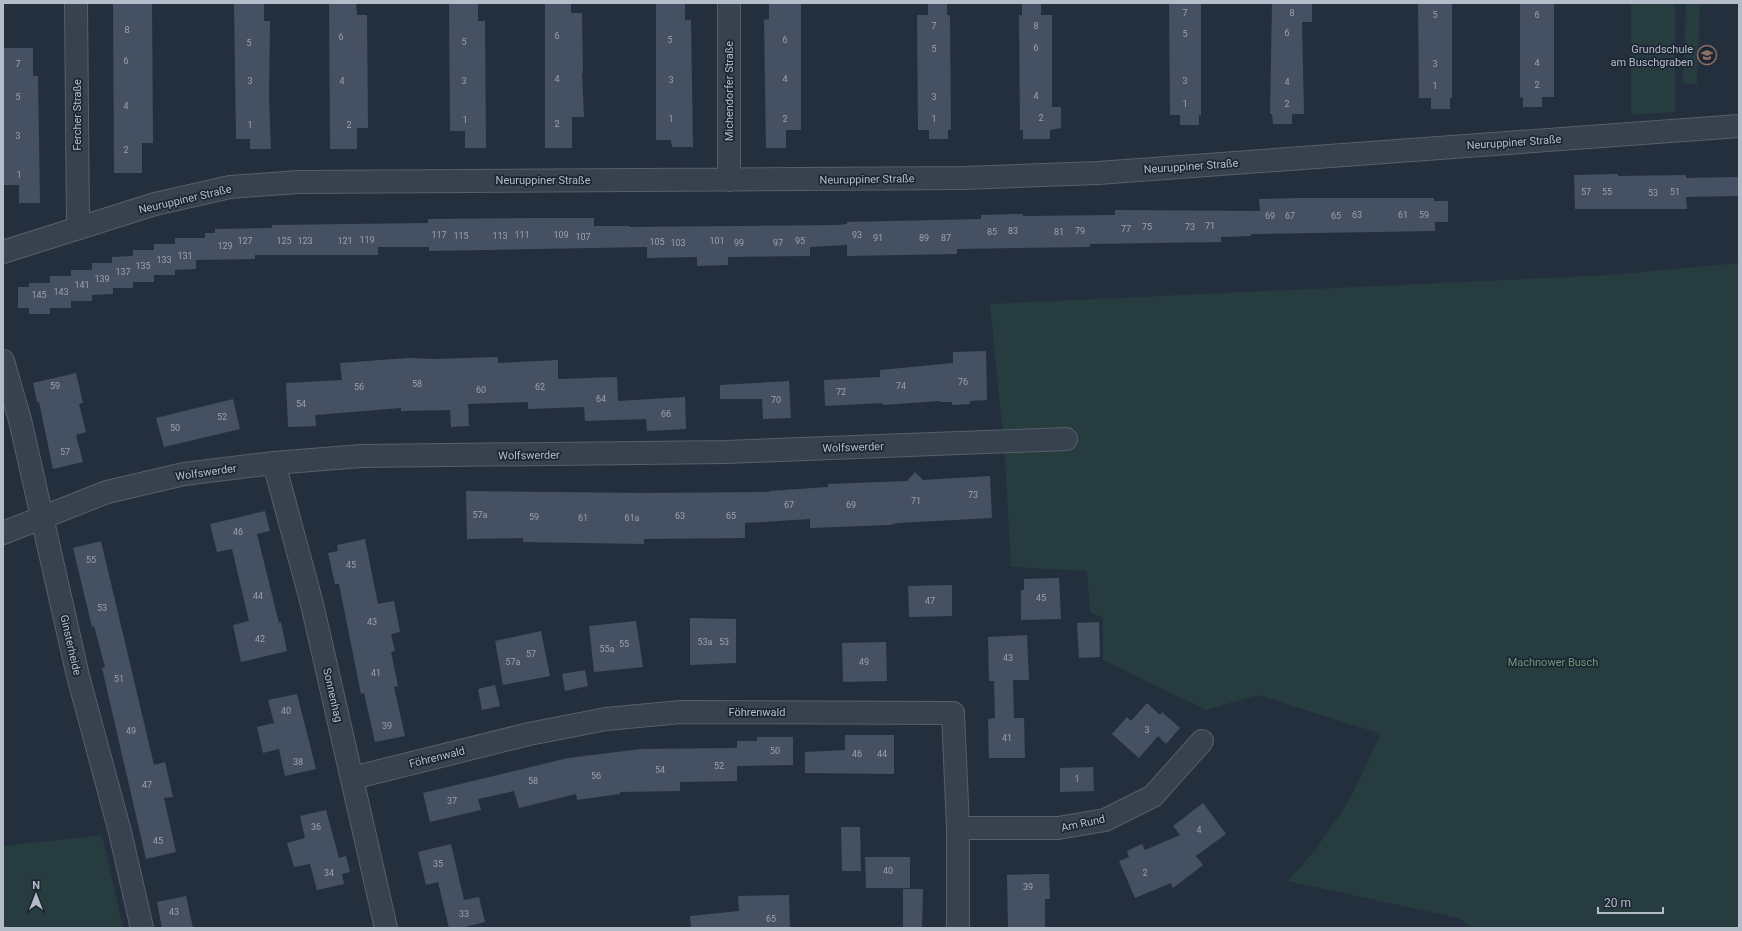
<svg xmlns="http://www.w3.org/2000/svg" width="1742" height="931" font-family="Roboto,sans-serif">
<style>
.green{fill:#263c3f}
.building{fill:#455162}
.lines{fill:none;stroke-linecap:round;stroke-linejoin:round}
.street-casing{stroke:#565f6c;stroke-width:24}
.street{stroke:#38414e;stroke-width:22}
.labels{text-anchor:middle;stroke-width:3.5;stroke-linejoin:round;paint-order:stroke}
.number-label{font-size:9px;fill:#98a1af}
.poi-label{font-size:11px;fill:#b4bcc9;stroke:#1d2633;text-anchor:end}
.street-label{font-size:11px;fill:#b4bcc9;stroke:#1d2633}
.park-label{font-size:11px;fill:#6b9a76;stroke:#1d2633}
</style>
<rect width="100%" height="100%" fill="#242f3e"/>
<path class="green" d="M 1631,3 L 1675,3 L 1675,112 L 1631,115 Z
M 1686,3 L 1700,3 L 1697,84 L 1683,83 Z
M 1739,263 L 1739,928 L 1474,928 L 1458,918 L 1288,881 L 1316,849 L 1350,799 L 1381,734 L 1258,695 L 1206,710 L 1103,660 L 1103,618 L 1090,612 L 1087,571 L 1011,567 L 1005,458 L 990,304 L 1610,275 Z
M 102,835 L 123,928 L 3,928 L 3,846 Z"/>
<path class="building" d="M 113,3 L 152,3 L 153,143 L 142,143 L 142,173 L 114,173 Z
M 234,3 L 264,3 L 264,21 L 270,21 L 269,99 L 271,149 L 250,149 L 250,139 L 236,139 Z
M 329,3 L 356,3 L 357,15 L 367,15 L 368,128 L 357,128 L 357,149 L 330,149 Z
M 449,3 L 478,3 L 478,21 L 485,21 L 486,148 L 465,148 L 465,131 L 450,131 Z
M 545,3 L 571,3 L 571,13 L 582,13 L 583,73 L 582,73 L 584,117 L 572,117 L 572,148 L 545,148 Z
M 656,3 L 685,3 L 685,20 L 691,20 L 693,147 L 672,147 L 671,140 L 656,140 Z
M 769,3 L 801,3 L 801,130 L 786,130 L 786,148 L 766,148 L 764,20 L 769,19 Z
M 928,3 L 947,3 L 947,15 L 950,15 L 951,130 L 948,130 L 948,139 L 929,139 L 929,130 L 918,130 L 917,15 L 928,15 Z
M 1022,3 L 1041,3 L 1041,15 L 1052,15 L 1052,107 L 1061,107 L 1061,128 L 1050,130 L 1050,139 L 1023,139 L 1023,130 L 1020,130 L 1019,15 L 1022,15 Z
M 1169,3 L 1201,3 L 1201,115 L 1199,115 L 1199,125 L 1180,125 L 1180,115 L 1170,115 Z
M 1272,3 L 1312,3 L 1312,22 L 1302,22 L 1304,114 L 1292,114 L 1292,124 L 1273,124 L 1272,114 L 1270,114 Z
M 1418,3 L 1452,3 L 1452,98 L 1450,98 L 1450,109 L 1431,109 L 1431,98 L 1419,98 Z
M 1520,3 L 1554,3 L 1554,97 L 1542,97 L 1542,107 L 1523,107 L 1523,98 L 1520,97 Z
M 3,48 L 33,48 L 33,76 L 38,76 L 40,203 L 19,203 L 19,185 L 4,185 Z
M 1618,174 L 1618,176 L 1686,175 L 1686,178 L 1739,177 L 1739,196 L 1686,197 L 1687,209 L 1575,209 L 1574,175 Z
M 1300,198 L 1434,198 L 1434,201 L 1448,201 L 1448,222 L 1435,222 L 1435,231 L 1251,234 L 1251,236 L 1221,237 L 1221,242 L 1090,244 L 1090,247 L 957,249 L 957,254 L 847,256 L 847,245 L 810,247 L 810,256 L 728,257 L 728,265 L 697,266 L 697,257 L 647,258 L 647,247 L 429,251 L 429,247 L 378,247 L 378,255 L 255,255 L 255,259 L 196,260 L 196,269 L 175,270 L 175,275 L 154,275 L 154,282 L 133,282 L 133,288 L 113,288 L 113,294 L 92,295 L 92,301 L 71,301 L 71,308 L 50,308 L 50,314 L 29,314 L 29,308 L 18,308 L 18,287 L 29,287 L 29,283 L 50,283 L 50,276 L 71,276 L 71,270 L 92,270 L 92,263 L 112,263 L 112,257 L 133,256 L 133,250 L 154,250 L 154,244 L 175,244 L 175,238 L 205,238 L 205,233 L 215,233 L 215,229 L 272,228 L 272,225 L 428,223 L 428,219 L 533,218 L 594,218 L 594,226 L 630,226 L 630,227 L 837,225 L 847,224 L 847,222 L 981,219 L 981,215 L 1023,214 L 1023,216 L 1115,215 L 1115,210 L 1260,211 L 1259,199 Z
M 986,351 L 987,400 L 970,401 L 970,404 L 952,405 L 952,402 L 940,402 L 940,401 L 883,405 L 882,403 L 825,406 L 824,380 L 880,377 L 880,370 L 953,363 L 953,352 Z
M 498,357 L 498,363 L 558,360 L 558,379 L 617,377 L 618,401 L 685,397 L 686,429 L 647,431 L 646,419 L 585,421 L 584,407 L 528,409 L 528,402 L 468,404 L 469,426 L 451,427 L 450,410 L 401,411 L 401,408 L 315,415 L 316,426 L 288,427 L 286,383 L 342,380 L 340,363 L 408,358 L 435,359 Z
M 76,373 L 83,403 L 79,404 L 86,432 L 76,435 L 83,462 L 53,469 L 39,402 L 37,402 L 33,383 Z
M 789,381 L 791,418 L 763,419 L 762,399 L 720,399 L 720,385 Z
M 233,399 L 240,429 L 164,447 L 156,418 Z
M 915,472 L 923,480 L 990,476 L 992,518 L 898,523 L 889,525 L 810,528 L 810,519 L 745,523 L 745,538 L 644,539 L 644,544 L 523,542 L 523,538 L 467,539 L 466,491 L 644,493 L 769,492 L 769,491 L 828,487 L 828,484 L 907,481 Z
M 265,511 L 270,531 L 257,534 L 279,623 L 281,622 L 287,651 L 241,662 L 233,625 L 249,621 L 232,549 L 217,552 L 210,524 Z
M 365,539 L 378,604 L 394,601 L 400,632 L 391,634 L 395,651 L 391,652 L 398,686 L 394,687 L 405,736 L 375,742 L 364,693 L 361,694 L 339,584 L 335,584 L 328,553 L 338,551 L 337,545 Z
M 101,541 L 154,765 L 165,762 L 173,797 L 164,798 L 176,852 L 146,859 L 102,668 L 105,667 L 94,626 L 92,627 L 73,548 Z
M 1059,578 L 1061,619 L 1021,620 L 1021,590 L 1024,590 L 1024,579 Z
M 952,585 L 952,616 L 909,617 L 908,586 Z
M 690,618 L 736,619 L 736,663 L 690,665 Z
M 636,621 L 643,667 L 594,672 L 589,626 Z
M 1099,622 L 1100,657 L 1079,658 L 1077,623 Z
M 541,631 L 550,676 L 503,685 L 495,641 Z
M 1027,635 L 1029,680 L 1013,680 L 1014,718 L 1024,718 L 1025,758 L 989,758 L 988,719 L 995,718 L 994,681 L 989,681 L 988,637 Z
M 886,642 L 887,681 L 843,682 L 842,643 Z
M 585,670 L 588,686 L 565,691 L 562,674 Z
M 495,685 L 500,706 L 482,710 L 478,689 Z
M 297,694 L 316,769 L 285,776 L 279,749 L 263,753 L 257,727 L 274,723 L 268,700 Z
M 1147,703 L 1160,715 L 1162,712 L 1180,728 L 1166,744 L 1158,736 L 1139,758 L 1112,734 L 1127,717 L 1131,721 Z
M 845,735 L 894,735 L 894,774 L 805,773 L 805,752 L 845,750 Z
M 757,737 L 793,737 L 793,765 L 737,766 L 737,781 L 680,782 L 680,791 L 620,792 L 620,794 L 577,800 L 576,794 L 519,808 L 514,791 L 478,799 L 481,810 L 430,822 L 423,793 L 568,758 L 641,749 L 737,748 L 737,741 L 757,741 Z
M 1093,767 L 1094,791 L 1060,792 L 1060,768 Z
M 1203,803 L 1226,834 L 1196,856 L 1203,865 L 1173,888 L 1171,883 L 1135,898 L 1119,861 L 1129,857 L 1127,851 L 1142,844 L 1145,850 L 1180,835 L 1173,826 Z
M 326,810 L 339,858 L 346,856 L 350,872 L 342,874 L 344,884 L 317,890 L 310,864 L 294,867 L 287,843 L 305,838 L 300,816 Z
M 841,827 L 860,827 L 861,871 L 842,871 Z
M 451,844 L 464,900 L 479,897 L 485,922 L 461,928 L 449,928 L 438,882 L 426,885 L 418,852 Z
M 865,857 L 910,857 L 910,888 L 866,888 Z
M 1035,874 L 1049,874 L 1050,899 L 1045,899 L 1045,928 L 1008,928 L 1007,875 Z
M 903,889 L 923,889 L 922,928 L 903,928 Z
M 789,895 L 790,928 L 691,928 L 690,916 L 739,911 L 738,896 Z
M 186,896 L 193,928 L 162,928 L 157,902 Z"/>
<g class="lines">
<defs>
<path id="street" d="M 76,3 L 78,227
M 729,3 L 729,180
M 3,252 L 155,204 L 230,187 L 298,182 L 963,178 L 1098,173 L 1739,126
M 3,361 L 20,420 L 78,676 L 120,832 L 142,928
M 274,463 L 312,604 L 386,928
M 3,533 L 107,492 L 184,474 L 274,463 L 361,456 L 726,452 L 1066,439
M 352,778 L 529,734 L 606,719 L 681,712 L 953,713 L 958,828 L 958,928
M 958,828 L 1058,828 L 1105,820 L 1153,796 L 1202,741"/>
</defs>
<use href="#street" class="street-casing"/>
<use href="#street" class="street"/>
</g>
<defs>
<symbol id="school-ring" viewBox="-11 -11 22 22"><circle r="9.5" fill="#1d2633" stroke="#8d6e63" stroke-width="1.5"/><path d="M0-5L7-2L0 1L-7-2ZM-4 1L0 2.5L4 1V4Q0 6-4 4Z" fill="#8d6e63"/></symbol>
</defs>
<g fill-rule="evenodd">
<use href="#school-ring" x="1696" y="44" width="22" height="22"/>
</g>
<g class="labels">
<g class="number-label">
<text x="1185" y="16">7</text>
<text x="1292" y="16">8</text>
<text x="1435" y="18">5</text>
<text x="1537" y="18">6</text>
<text x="934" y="29">7</text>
<text x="1036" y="29">8</text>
<text x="127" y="33">8</text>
<text x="1287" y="36">6</text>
<text x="1185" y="37">5</text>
<text x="557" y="39">6</text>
<text x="341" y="40">6</text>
<text x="670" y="43">5</text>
<text x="785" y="43">6</text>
<text x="464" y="45">5</text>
<text x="249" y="46">5</text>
<text x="1036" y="51">6</text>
<text x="934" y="52">5</text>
<text x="126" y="64">6</text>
<text x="1537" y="66">4</text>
<text x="18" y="67">7</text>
<text x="1435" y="67">3</text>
<text x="557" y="82">4</text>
<text x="785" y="82">4</text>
<text x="671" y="83">3</text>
<text x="250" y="84">3</text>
<text x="342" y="84">4</text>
<text x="464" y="84">3</text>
<text x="1185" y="84">3</text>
<text x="1287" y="85">4</text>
<text x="1537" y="88">2</text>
<text x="1435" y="89">1</text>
<text x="1036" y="99">4</text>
<text x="18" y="100">5</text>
<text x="934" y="100">3</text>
<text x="1185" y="107">1</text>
<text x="1287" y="107">2</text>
<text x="126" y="109">4</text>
<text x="1041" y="121">2</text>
<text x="671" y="122">1</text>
<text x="785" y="122">2</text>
<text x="934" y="122">1</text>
<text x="465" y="123">1</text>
<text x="557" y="127">2</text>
<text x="250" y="128">1</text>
<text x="349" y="128">2</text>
<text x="18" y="139">3</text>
<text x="126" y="153">2</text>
<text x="19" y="178">1</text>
<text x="1586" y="195">57</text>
<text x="1607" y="195">55</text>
<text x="1675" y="195">51</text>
<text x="1653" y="196">53</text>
<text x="1357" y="218">63</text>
<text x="1403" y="218">61</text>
<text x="1424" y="218">59</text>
<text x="1270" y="219">69</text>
<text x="1290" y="219">67</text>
<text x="1336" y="219">65</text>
<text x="1210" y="229">71</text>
<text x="1147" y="230">75</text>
<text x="1190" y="230">73</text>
<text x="1126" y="232">77</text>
<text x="1013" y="234">83</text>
<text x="1080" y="234">79</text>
<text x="992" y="235">85</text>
<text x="1059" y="235">81</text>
<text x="439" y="238">117</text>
<text x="522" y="238">111</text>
<text x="561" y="238">109</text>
<text x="857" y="238">93</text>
<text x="461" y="239">115</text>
<text x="500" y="239">113</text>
<text x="583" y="240">107</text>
<text x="878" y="241">91</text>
<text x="924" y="241">89</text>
<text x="946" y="241">87</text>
<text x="367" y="243">119</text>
<text x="245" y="244">127</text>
<text x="284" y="244">125</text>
<text x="305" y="244">123</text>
<text x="345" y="244">121</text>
<text x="717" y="244">101</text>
<text x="800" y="244">95</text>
<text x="657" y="245">105</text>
<text x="678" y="246">103</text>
<text x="739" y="246">99</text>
<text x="778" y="246">97</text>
<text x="225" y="249">129</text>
<text x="185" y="259">131</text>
<text x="164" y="263">133</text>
<text x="143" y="269">135</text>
<text x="123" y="275">137</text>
<text x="102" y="282">139</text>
<text x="82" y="288">141</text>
<text x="61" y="295">143</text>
<text x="39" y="298">145</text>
<text x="963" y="385">76</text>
<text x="417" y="387">58</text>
<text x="55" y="389">59</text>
<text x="901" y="389">74</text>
<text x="359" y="390">56</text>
<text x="540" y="390">62</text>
<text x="481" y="393">60</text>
<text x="841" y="395">72</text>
<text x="601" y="402">64</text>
<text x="776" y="403">70</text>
<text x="301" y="407">54</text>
<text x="666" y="417">66</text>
<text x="222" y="420">52</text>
<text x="175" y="431">50</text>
<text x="65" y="455">57</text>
<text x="973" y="498">73</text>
<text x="916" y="504">71</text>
<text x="789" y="508">67</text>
<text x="851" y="508">69</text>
<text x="480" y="518">57a</text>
<text x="680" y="519">63</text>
<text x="731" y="519">65</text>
<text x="534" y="520">59</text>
<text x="583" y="521">61</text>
<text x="632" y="521">61a</text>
<text x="238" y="535">46</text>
<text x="91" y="563">55</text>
<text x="351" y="568">45</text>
<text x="258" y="599">44</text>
<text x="1041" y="601">45</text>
<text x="930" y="604">47</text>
<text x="102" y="611">53</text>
<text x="372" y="625">43</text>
<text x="260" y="642">42</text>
<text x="705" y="645">53a</text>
<text x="724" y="645">53</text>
<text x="624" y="647">55</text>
<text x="607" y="652">55a</text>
<text x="531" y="657">57</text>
<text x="1008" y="661">43</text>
<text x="513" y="665">57a</text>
<text x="864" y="665">49</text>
<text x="376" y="676">41</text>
<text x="119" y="682">51</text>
<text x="286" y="714">40</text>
<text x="387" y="729">39</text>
<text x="1147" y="733">3</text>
<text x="131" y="734">49</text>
<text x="1007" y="741">41</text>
<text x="775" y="754">50</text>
<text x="857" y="757">46</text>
<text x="882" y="757">44</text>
<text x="298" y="765">38</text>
<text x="719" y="769">52</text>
<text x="660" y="773">54</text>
<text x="596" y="779">56</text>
<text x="1077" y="782">1</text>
<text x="533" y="784">58</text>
<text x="147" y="788">47</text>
<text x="452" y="804">37</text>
<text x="316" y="830">36</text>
<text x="1199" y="833">4</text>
<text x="158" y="844">45</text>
<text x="438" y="867">35</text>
<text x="888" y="874">40</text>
<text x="329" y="876">34</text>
<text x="1145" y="876">2</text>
<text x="1028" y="890">39</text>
<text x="174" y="915">43</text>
<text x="464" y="917">33</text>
<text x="771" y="922">65</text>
</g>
<g class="poi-label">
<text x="1693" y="53">Grundschule<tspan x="1693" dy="13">am Buschgraben</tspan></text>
</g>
<g class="street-label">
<text transform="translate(729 91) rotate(-90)" y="4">Michendorfer Straße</text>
<text transform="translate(77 115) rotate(-90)" y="4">Fercher Straße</text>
<text transform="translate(1514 142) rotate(-4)" y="4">Neuruppiner Straße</text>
<text transform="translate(1191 166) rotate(-4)" y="4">Neuruppiner Straße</text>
<text transform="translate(867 179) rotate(-1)" y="4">Neuruppiner Straße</text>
<text x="543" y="184">Neuruppiner Straße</text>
<text transform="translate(185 199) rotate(-13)" y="4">Neuruppiner Straße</text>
<text transform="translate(853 447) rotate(-2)" y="4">Wolfswerder</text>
<text transform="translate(529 455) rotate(-1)" y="4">Wolfswerder</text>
<text transform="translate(206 472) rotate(-8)" y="4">Wolfswerder</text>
<text transform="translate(71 645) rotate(77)" y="4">Ginsterheide</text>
<text transform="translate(333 695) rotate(77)" y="4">Sonnenhag</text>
<text x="757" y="716">Föhrenwald</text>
<text transform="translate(437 757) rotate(-14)" y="4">Föhrenwald</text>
<text transform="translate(1083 823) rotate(-12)" y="4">Am Rund</text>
</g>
<g class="park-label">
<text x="1553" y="666">Machnower Busch</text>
</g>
</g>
<rect width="1742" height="931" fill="none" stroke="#b4bcc9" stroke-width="8"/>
<g transform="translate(36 895)" stroke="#1d2633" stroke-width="3" paint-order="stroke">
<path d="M0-3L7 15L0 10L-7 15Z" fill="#b4bcc9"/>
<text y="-6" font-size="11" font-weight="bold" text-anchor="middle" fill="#b4bcc9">N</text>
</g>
<path d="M1598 907v6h65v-6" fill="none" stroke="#b4bcc9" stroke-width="2"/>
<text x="1604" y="907" font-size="12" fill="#b4bcc9" stroke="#1d2633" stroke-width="3" paint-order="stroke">20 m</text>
</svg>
